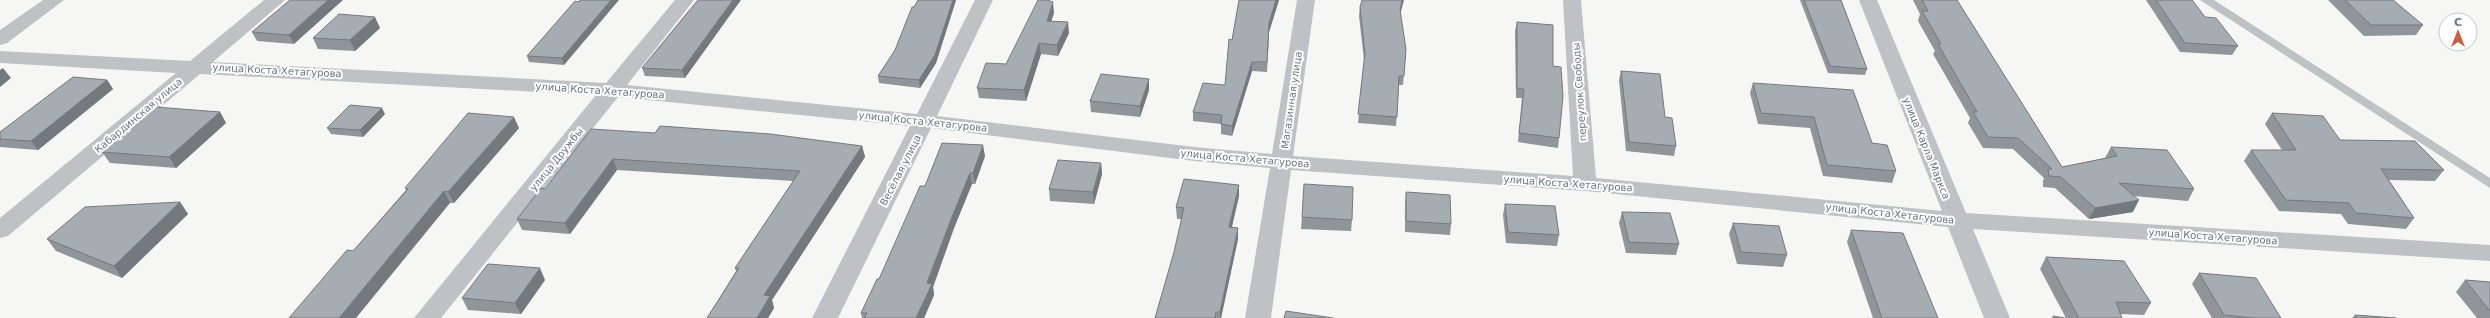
<svg xmlns="http://www.w3.org/2000/svg" width="2490" height="318" font-family="'DejaVu Sans',sans-serif">
<style>
.lines{fill:none;stroke-linecap:round;stroke-linejoin:round}
.service{fill:#bec2c5;fill-rule:evenodd}
.minor{fill:#bec2c5;fill-rule:evenodd}
.wall{fill:#8f9599}
.shaded-wall{fill:#74797d}
.building{fill:#a6adb2;stroke:#74797d}
.labels{text-anchor:middle;stroke-width:4;stroke-linejoin:round;paint-order:stroke}
.street-label{font-size:10px;fill:#697681;stroke:#fff}
</style>
<rect width="100%" height="100%" fill="#f6f6f4"/>
<g class="lines">
<path class="service" d="M 2200,0 L 2214,0 L 2490,178 L 2490,188 Z"/>
<path class="minor" d="M 43,0 L 64,0 L 7,43 L 0,45 L 0,30 Z
M 264,0 L 285,0 L 213,62 L 606,83 L 675,0 L 694,0 L 627,85 L 917,114 L 975,0 L 993,0 L 937,116 L 1194,147 L 1272,154 L 1297,0 L 1315,0 L 1293,156 L 1573,176 L 1563,0 L 1581,0 L 1596,178 L 1942,211 L 1859,0 L 1877,0 L 1966,213 L 2490,245 L 2490,261 L 1973,229 L 2010,318 L 1984,318 L 1948,227 L 1585,191 L 1291,170 L 1271,318 L 1245,318 L 1270,168 L 1194,161 L 931,128 L 838,318 L 812,318 L 910,126 L 618,97 L 441,318 L 414,318 L 596,95 L 200,74 L 8,236 L 0,238 L 0,218 L 176,73 L 0,63 L 0,51 L 190,61 Z"/>
</g>
<path class="wall" d="M 290,0 L 294,44 L 257,41 L 252,32 Z
M 918,0 L 956,0 L 936,63 L 920,88 L 879,83 L 878,76 L 895,50 Z
M 1239,0 L 1279,0 L 1269,32 L 1267,72 L 1252,71 L 1232,136 L 1221,134 L 1221,124 L 1193,121 L 1193,112 L 1225,85 L 1232,40 Z
M 1800,0 L 1841,0 L 1867,69 L 1865,75 L 1828,73 Z
M 1913,0 L 1957,0 L 2062,167 L 2105,158 L 2111,147 L 2194,189 L 2188,201 L 2134,196 L 2133,212 L 2089,219 L 2055,188 L 2043,187 L 2043,181 L 2044,178 L 2013,149 L 1983,148 L 1968,123 L 1970,118 L 1933,54 L 1935,51 L 1918,21 L 1920,14 Z
M 2146,0 L 2192,0 L 2205,17 L 2238,46 L 2232,55 L 2180,52 Z
M 2328,0 L 2393,0 L 2423,25 L 2416,35 L 2364,36 Z
M 575,1 L 564,65 L 529,62 L 527,56 Z
M 1360,7 L 1400,13 L 1406,49 L 1403,85 L 1399,85 L 1396,126 L 1358,123 L 1364,60 L 1359,16 Z
M 688,12 L 685,78 L 645,76 L 642,68 Z
M 1054,13 L 1051,21 L 1069,33 L 1058,56 L 1041,54 L 1026,101 L 979,98 L 977,88 L 1006,64 Z
M 1517,22 L 1553,66 L 1559,138 L 1558,148 L 1518,142 L 1522,98 L 1516,98 L 1515,31 Z
M 380,28 L 355,51 L 318,49 L 313,38 Z
M 1621,71 L 1665,117 L 1676,146 L 1674,156 L 1626,151 L 1619,80 Z
M 1149,79 L 1149,90 L 1140,117 L 1091,112 L 1090,101 Z
M 107,80 L 113,89 L 38,150 L 0,147 L 0,132 Z
M 1753,83 L 1872,143 L 1896,171 L 1892,183 L 1823,176 L 1810,128 L 1758,124 L 1750,93 Z
M 220,112 L 226,123 L 176,168 L 110,163 L 102,152 Z
M 2272,113 L 2340,140 L 2444,170 L 2435,181 L 2389,180 L 2414,218 L 2406,229 L 2348,224 L 2341,214 L 2279,211 L 2244,161 L 2251,150 L 2282,150 L 2265,124 Z
M 385,114 L 363,137 L 331,134 L 327,128 Z
M 519,128 L 454,203 L 450,203 L 353,251 L 406,190 L 405,188 Z
M 655,133 L 862,146 L 865,157 L 772,300 L 774,308 L 768,318 L 707,318 L 736,271 L 735,268 L 793,181 L 617,170 L 570,234 L 522,230 L 517,219 L 545,189 Z
M 985,156 L 975,184 L 972,184 L 954,228 L 933,287 L 934,295 L 924,318 L 862,318 L 861,313 L 879,279 L 925,186 Z
M 1101,163 L 1102,174 L 1094,204 L 1050,201 L 1049,189 Z
M 1239,185 L 1239,196 L 1232,227 L 1238,228 L 1238,239 L 1221,318 L 1155,318 L 1174,252 L 1182,219 L 1177,219 L 1176,207 Z
M 1406,192 L 1451,224 L 1450,235 L 1405,232 L 1405,204 Z
M 180,202 L 188,214 L 122,278 L 56,251 L 47,239 Z
M 1505,204 L 1559,235 L 1557,246 L 1506,243 L 1503,215 Z
M 1622,212 L 1679,244 L 1676,255 L 1626,253 L 1619,223 Z
M 1302,217 L 1352,220 L 1351,231 L 1301,229 Z
M 1733,223 L 1787,255 L 1783,267 L 1737,264 L 1729,234 Z
M 1851,230 L 1938,318 L 1873,318 L 1847,242 Z
M 2046,257 L 2151,303 L 2144,315 L 2120,314 L 2122,318 L 2066,318 L 2040,269 Z
M 2199,273 L 2281,318 L 2212,318 L 2192,284 Z
M 545,280 L 521,314 L 468,310 L 462,298 Z
M 2465,280 L 2490,282 L 2490,318 L 2477,318 L 2456,292 Z
M 2355,315 L 2396,318 L 2352,318 Z"/>
<path class="shaded-wall" d="M 328,0 L 343,0 L 294,44 L 289,35 Z
M 611,0 L 619,0 L 564,65 L 562,58 Z
M 733,0 L 741,0 L 685,78 L 682,70 Z
M 953,0 L 956,0 L 936,63 L 920,88 L 919,80 Z
M 1276,0 L 1279,0 L 1269,32 L 1267,72 L 1269,23 Z
M 1402,0 L 1404,0 L 1399,19 L 1400,10 Z
M 1053,2 L 1054,13 L 1048,31 L 1047,21 Z
M 375,17 L 380,28 L 355,51 L 350,40 Z
M 1068,22 L 1069,33 L 1058,56 L 1057,45 Z
M 1039,43 L 1041,54 L 1026,101 L 1024,90 Z
M 1252,62 L 1252,71 L 1232,136 L 1232,126 Z
M 3,68 L 11,78 L 0,87 L 0,70 Z
M 1149,79 L 1149,90 L 1140,117 L 1140,106 Z
M 107,80 L 113,89 L 38,150 L 31,141 Z
M 382,108 L 385,114 L 363,137 L 360,130 Z
M 220,112 L 226,123 L 176,168 L 169,157 Z
M 514,117 L 519,128 L 454,203 L 448,192 Z
M 983,145 L 985,156 L 975,184 L 973,173 Z
M 862,146 L 865,157 L 772,300 L 774,308 L 768,318 L 757,318 L 764,295 Z
M 613,159 L 617,170 L 570,234 L 565,223 Z
M 1101,163 L 1102,174 L 1094,204 L 1093,192 Z
M 970,173 L 972,184 L 954,228 L 933,287 L 934,295 L 924,318 L 916,318 L 927,283 L 952,217 Z
M 1239,185 L 1239,196 L 1229,238 L 1229,227 Z
M 444,191 L 450,203 L 356,318 L 339,318 Z
M 2139,200 L 2133,212 L 2089,219 L 2095,208 Z
M 180,202 L 188,214 L 122,278 L 114,266 Z
M 1238,228 L 1238,239 L 1221,318 L 1220,318 L 1220,312 Z
M 540,268 L 545,280 L 521,314 L 515,303 Z"/>
<path class="building" d="M 290,0 L 328,0 L 289,35 L 252,32 Z
M 580,0 L 611,0 L 562,58 L 527,56 L 575,1 L 579,2 Z
M 698,0 L 733,0 L 682,70 L 642,68 L 688,12 Z
M 918,0 L 953,0 L 935,55 L 919,80 L 878,76 L 895,50 L 912,7 L 914,7 Z
M 1038,0 L 1047,0 L 1053,2 L 1047,21 L 1068,22 L 1057,45 L 1039,43 L 1024,90 L 977,88 L 986,63 L 1006,64 Z
M 1239,0 L 1276,0 L 1269,23 L 1267,62 L 1252,62 L 1232,126 L 1221,124 L 1222,115 L 1193,112 L 1203,83 L 1225,85 L 1229,39 L 1232,40 Z
M 1362,0 L 1402,0 L 1400,10 L 1406,49 L 1404,76 L 1399,76 L 1397,117 L 1358,114 L 1365,53 L 1360,7 Z
M 1804,0 L 1841,0 L 1867,69 L 1830,66 Z
M 1922,0 L 1957,0 L 2062,167 L 2117,156 L 2111,147 L 2167,150 L 2194,189 L 2119,183 L 2139,200 L 2095,208 L 2061,177 L 2049,176 L 2048,169 L 2052,169 L 2018,138 L 1988,137 L 1973,112 L 1977,112 L 1938,44 L 1941,44 L 1922,11 L 1928,11 Z
M 2156,0 L 2192,0 L 2205,17 L 2216,18 L 2238,46 L 2185,43 Z
M 2345,0 L 2393,0 L 2423,25 L 2371,25 Z
M 339,14 L 375,17 L 350,40 L 313,38 Z
M 1517,22 L 1553,25 L 1553,66 L 1561,67 L 1563,96 L 1559,138 L 1519,133 L 1524,89 L 1517,88 Z
M 1621,71 L 1660,74 L 1665,117 L 1672,118 L 1676,146 L 1629,142 Z
M 1101,74 L 1149,79 L 1140,106 L 1090,101 Z
M 73,77 L 107,80 L 31,141 L 0,139 L 0,132 Z
M 1753,83 L 1853,90 L 1872,143 L 1887,145 L 1896,171 L 1827,165 L 1814,117 L 1761,113 Z
M 350,105 L 382,108 L 360,130 L 327,128 Z
M 155,107 L 220,112 L 169,157 L 102,152 Z
M 468,113 L 514,117 L 448,192 L 444,191 L 339,318 L 289,318 L 347,250 L 353,251 L 408,189 L 405,188 Z
M 2272,113 L 2323,116 L 2340,140 L 2415,141 L 2444,170 L 2381,169 L 2414,218 L 2356,213 L 2349,203 L 2286,200 L 2251,150 L 2296,150 Z
M 660,126 L 770,134 L 862,146 L 764,295 L 770,296 L 757,318 L 707,318 L 739,268 L 735,268 L 800,171 L 613,159 L 565,223 L 517,219 L 541,188 L 545,189 L 591,129 L 655,133 Z
M 942,143 L 983,145 L 973,173 L 970,173 L 952,217 L 927,283 L 932,284 L 916,318 L 864,318 L 867,313 L 861,313 L 877,279 L 879,279 L 920,186 L 925,186 Z
M 1058,160 L 1101,163 L 1093,192 L 1049,189 Z
M 1184,179 L 1239,185 L 1229,227 L 1238,228 L 1220,312 L 1216,312 L 1215,318 L 1155,318 L 1174,252 L 1184,208 L 1176,207 Z
M 1304,184 L 1353,187 L 1352,220 L 1302,217 Z
M 1406,192 L 1450,195 L 1451,224 L 1406,221 Z
M 180,202 L 114,266 L 47,239 L 85,207 Z
M 1505,204 L 1555,206 L 1559,235 L 1508,232 Z
M 1622,212 L 1670,213 L 1679,244 L 1629,242 Z
M 1733,223 L 1779,226 L 1787,255 L 1741,252 Z
M 1851,230 L 1903,233 L 1938,318 L 1882,318 Z
M 2046,257 L 2124,261 L 2151,303 L 2116,302 L 2122,318 L 2079,318 Z
M 488,264 L 540,268 L 515,303 L 462,298 Z
M 2199,273 L 2256,278 L 2281,318 L 2254,318 L 2224,315 Z
M 2465,280 L 2490,282 L 2490,311 Z
M 1286,311 L 1333,318 L 1284,318 Z
M 2355,315 L 2396,318 L 2357,318 Z
M 2053,316 L 2065,318 L 2053,318 Z"/>
<g class="labels">
<g class="street-label">
<text transform="translate(277 70) rotate(3)" y="4">улица Коста Хетагурова</text>
<text transform="translate(600 90) rotate(4)" y="4">улица Коста Хетагурова</text>
<text transform="translate(1579 92) rotate(-94)" y="4">переулок Свободы</text>
<text transform="translate(1291 100) rotate(-82)" y="4">Магазинная улица</text>
<text transform="translate(138 115) rotate(-40)" y="4">Кабардинская улица</text>
<text transform="translate(923 121) rotate(6)" y="4">улица Коста Хетагурова</text>
<text transform="translate(1927 148) rotate(68)" y="4">улица Карла Маркса</text>
<text transform="translate(1245 158) rotate(5)" y="4">улица Коста Хетагурова</text>
<text transform="translate(556 159) rotate(-51)" y="4">улица Дружбы</text>
<text transform="translate(900 170) rotate(-63)" y="4">Весёлая улица</text>
<text transform="translate(1568 183) rotate(4)" y="4">улица Коста Хетагурова</text>
<text transform="translate(1890 213) rotate(6)" y="4">улица Коста Хетагурова</text>
<text transform="translate(2213 236) rotate(4)" y="4">улица Коста Хетагурова</text>
</g>
</g>
<g transform="translate(2458 32)"><circle r="19" fill="#ffffff" stroke="#c3c8cd"/>
<path d="M0-3L7 15L0 10L-7 15Z" fill="#d15c3a"/>
<text y="-6" font-size="11" font-weight="bold" text-anchor="middle" fill="#697681">С</text>
</g>
</svg>
